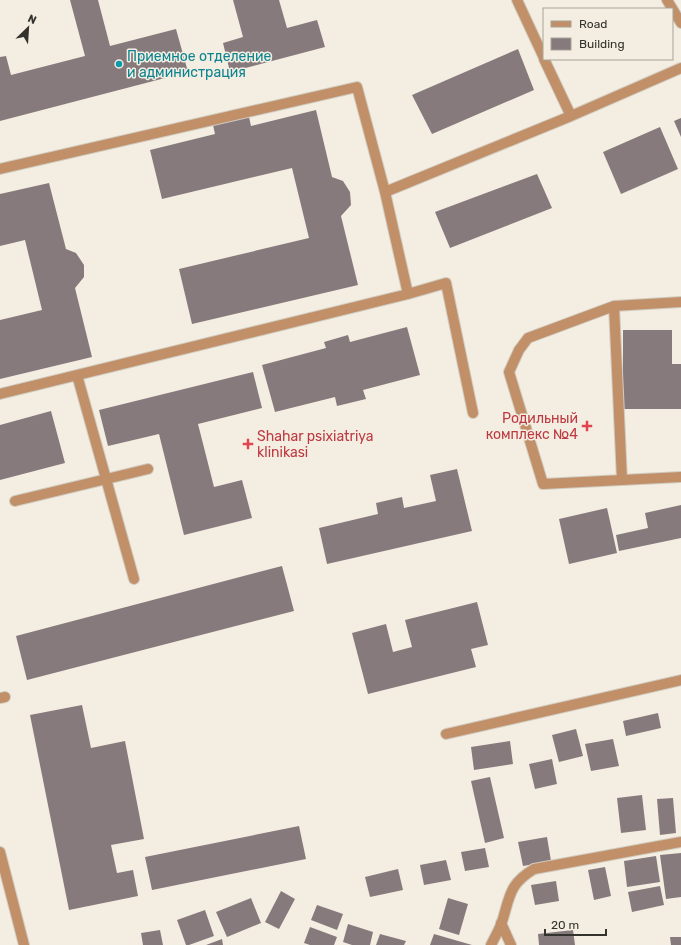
<svg xmlns="http://www.w3.org/2000/svg" width="681" height="945" font-family="Rubik,sans-serif">
<style>
.building{fill:#877a7d}
.lines{fill:none;stroke-linecap:round;stroke-linejoin:round}
.lane-casing{stroke:#d1ccc1;stroke-width:12}
.street-casing{stroke:#d1ccc1;stroke-width:12}
.lane{stroke:#c19069;stroke-width:10}
.street{stroke:#c19069;stroke-width:10}
.culture-dot{fill:#0f9aa8;stroke:#f3eee1;stroke-width:1.5}
.health-dot{fill:#e0444e;stroke:#f3eee1;stroke-width:1.5}
.labels{text-anchor:middle;stroke-width:3;stroke-linejoin:round;paint-order:stroke}
.culture-label{font-size:14px;fill:#0d838f;stroke:#f3eee1;text-anchor:start}
.health-label{font-size:14px;fill:#be3a42;stroke:#f3eee1;text-anchor:end}
</style>
<rect width="100%" height="100%" fill="#f3eee1"/>
<path class="building" d="M 70,0 L 98,0 L 110,46 L 176,29 L 188,72 L 0,121 L 0,57 L 6,56 L 11,75 L 85,56 Z
M 233,0 L 279,0 L 287,28 L 317,20 L 325,47 L 230,72 L 223,43 L 243,37 Z
M 518,49 L 534,90 L 432,134 L 412,95 Z
M 316,110 L 332,177 L 343,181 L 350,192 L 351,205 L 341,216 L 358,285 L 192,324 L 179,269 L 309,238 L 292,168 L 162,199 L 150,150 L 215,134 L 213,125 L 249,117 L 251,126 Z
M 681,118 L 681,137 L 674,121 Z
M 660,127 L 678,169 L 621,194 L 603,152 Z
M 537,174 L 552,208 L 450,248 L 435,212 Z
M 49,183 L 66,249 L 76,253 L 84,265 L 84,277 L 75,288 L 92,357 L 0,379 L 0,320 L 42,310 L 25,240 L 0,246 L 0,194 Z
M 407,327 L 420,375 L 363,390 L 366,399 L 337,406 L 335,397 L 275,412 L 262,365 L 326,348 L 324,342 L 348,335 L 350,342 Z
M 623,330 L 672,330 L 672,364 L 681,364 L 681,409 L 623,409 Z
M 253,372 L 262,408 L 198,424 L 214,487 L 242,480 L 252,518 L 184,535 L 159,434 L 108,446 L 99,410 Z
M 51,411 L 65,463 L 0,480 L 0,425 Z
M 457,469 L 472,531 L 327,564 L 319,528 L 378,514 L 376,503 L 402,497 L 404,508 L 436,501 L 430,475 Z
M 681,505 L 681,538 L 619,551 L 616,535 L 648,528 L 645,513 Z
M 607,508 L 617,553 L 569,564 L 559,519 Z
M 282,566 L 294,611 L 27,680 L 16,636 Z
M 477,602 L 488,645 L 471,649 L 476,667 L 368,694 L 352,633 L 386,624 L 393,652 L 412,647 L 405,620 Z
M 82,705 L 91,748 L 125,741 L 144,839 L 111,845 L 117,873 L 133,870 L 138,896 L 69,910 L 30,715 Z
M 658,713 L 661,728 L 626,736 L 623,721 Z
M 576,729 L 583,756 L 559,762 L 552,735 Z
M 613,739 L 619,766 L 591,771 L 585,744 Z
M 510,741 L 513,764 L 474,770 L 471,747 Z
M 552,759 L 557,784 L 535,789 L 529,764 Z
M 490,777 L 504,838 L 485,843 L 471,781 Z
M 642,795 L 646,830 L 621,833 L 617,798 Z
M 673,798 L 676,833 L 660,835 L 657,799 Z
M 299,826 L 306,859 L 152,890 L 145,857 Z
M 547,837 L 551,861 L 523,866 L 518,842 Z
M 485,848 L 489,867 L 465,871 L 461,852 Z
M 681,853 L 681,897 L 666,899 L 660,855 Z
M 656,856 L 660,882 L 627,887 L 624,861 Z
M 446,860 L 451,880 L 424,885 L 420,865 Z
M 605,867 L 611,896 L 594,900 L 588,870 Z
M 398,869 L 403,890 L 370,897 L 365,877 Z
M 556,881 L 559,901 L 535,905 L 531,885 Z
M 660,886 L 664,905 L 632,912 L 628,892 Z
M 281,891 L 295,899 L 279,929 L 265,922 Z
M 251,898 L 261,923 L 227,937 L 216,912 Z
M 448,898 L 468,904 L 459,935 L 439,929 Z
M 317,905 L 343,914 L 337,930 L 311,920 Z
M 205,910 L 214,936 L 189,945 L 186,945 L 177,920 Z
M 348,924 L 373,932 L 370,945 L 352,945 L 343,942 Z
M 310,927 L 337,937 L 334,945 L 310,945 L 304,943 Z
M 160,930 L 163,945 L 143,945 L 141,933 Z
M 573,930 L 575,945 L 539,945 L 538,934 Z
M 380,934 L 406,941 L 404,945 L 376,945 Z
M 434,934 L 472,945 L 430,945 Z
M 670,937 L 681,937 L 681,945 L 671,945 Z
M 222,939 L 223,945 L 206,945 Z"/>
<g class="lines">
<defs>
<path id="lane" d="M 517,0 L 544,58
M 667,0 L 681,23
M 544,59 L 571,116
M 0,169 L 357,87 L 385,192 L 408,294 L 0,394
M 385,192 L 571,116 L 681,68
M 408,294 L 446,283 L 473,413
M 681,302 L 614,306 L 528,338 L 519,350 L 509,372 L 543,484 L 681,477
M 614,306 L 622,480
M 77,375 L 134,579
M 15,501 L 148,469
M 0,698 L 5,697
M 446,734 L 681,680
M 0,852 L 24,945"/>
<path id="street" d="M 501,923 L 511,945
M 491,945 C 495,937 499,930 502,922 C 510,896 509,884 534,869 L 681,842"/>
</defs>
<use href="#lane" class="lane-casing"/>
<use href="#street" class="street-casing"/>
<use href="#lane" class="lane"/>
<use href="#street" class="street"/>
</g>
<circle class="culture-dot" cx="119" cy="64" r="4"/>
<g class="health-dot">
<path d="M585 420h4v4h4v4h-4v4h-4v-4h-4v-4h4z"/>
<path d="M246 438h4v4h4v4h-4v4h-4v-4h-4v-4h4z"/>
</g>
<g class="labels">
<g class="culture-label">
<text x="127" y="61">Приемное отделение<tspan x="127" dy="16">и администрация</tspan></text>
</g>
<g class="health-label">
<text x="578" y="423">Родильный<tspan x="578" dy="16">комплекс №4</tspan></text>
<text x="257" y="441" text-anchor="start">Shahar psixiatriya<tspan x="257" dy="16">klinikasi</tspan></text>
</g>
</g>
<rect x="543" y="8" width="130" height="52" fill="#f3eee1" stroke="#a7a399"/>
<rect x="551" y="21" width="20" height="6" fill="#c19069" stroke="#a7a399"/>
<text x="579" y="28" font-size="12" fill="#34322d">Road</text>
<rect x="551" y="38" width="20" height="12" fill="#877a7d" stroke="#a7a399"/>
<text x="579" y="48" font-size="12" fill="#34322d">Building</text>
<g transform="translate(28 28) rotate(25)" stroke="#f3eee1" stroke-width="3" paint-order="stroke">
<path d="M0-3L7 15L0 10L-7 15Z" fill="#34322d"/>
<text y="-6" font-size="11" font-weight="bold" text-anchor="middle" fill="#34322d">N</text>
</g>
<path d="M545 929v6h61v-6" fill="none" stroke="#34322d" stroke-width="2"/>
<text x="551" y="929" font-size="12" fill="#34322d" stroke="#f3eee1" stroke-width="3" paint-order="stroke">20 m</text>
</svg>
